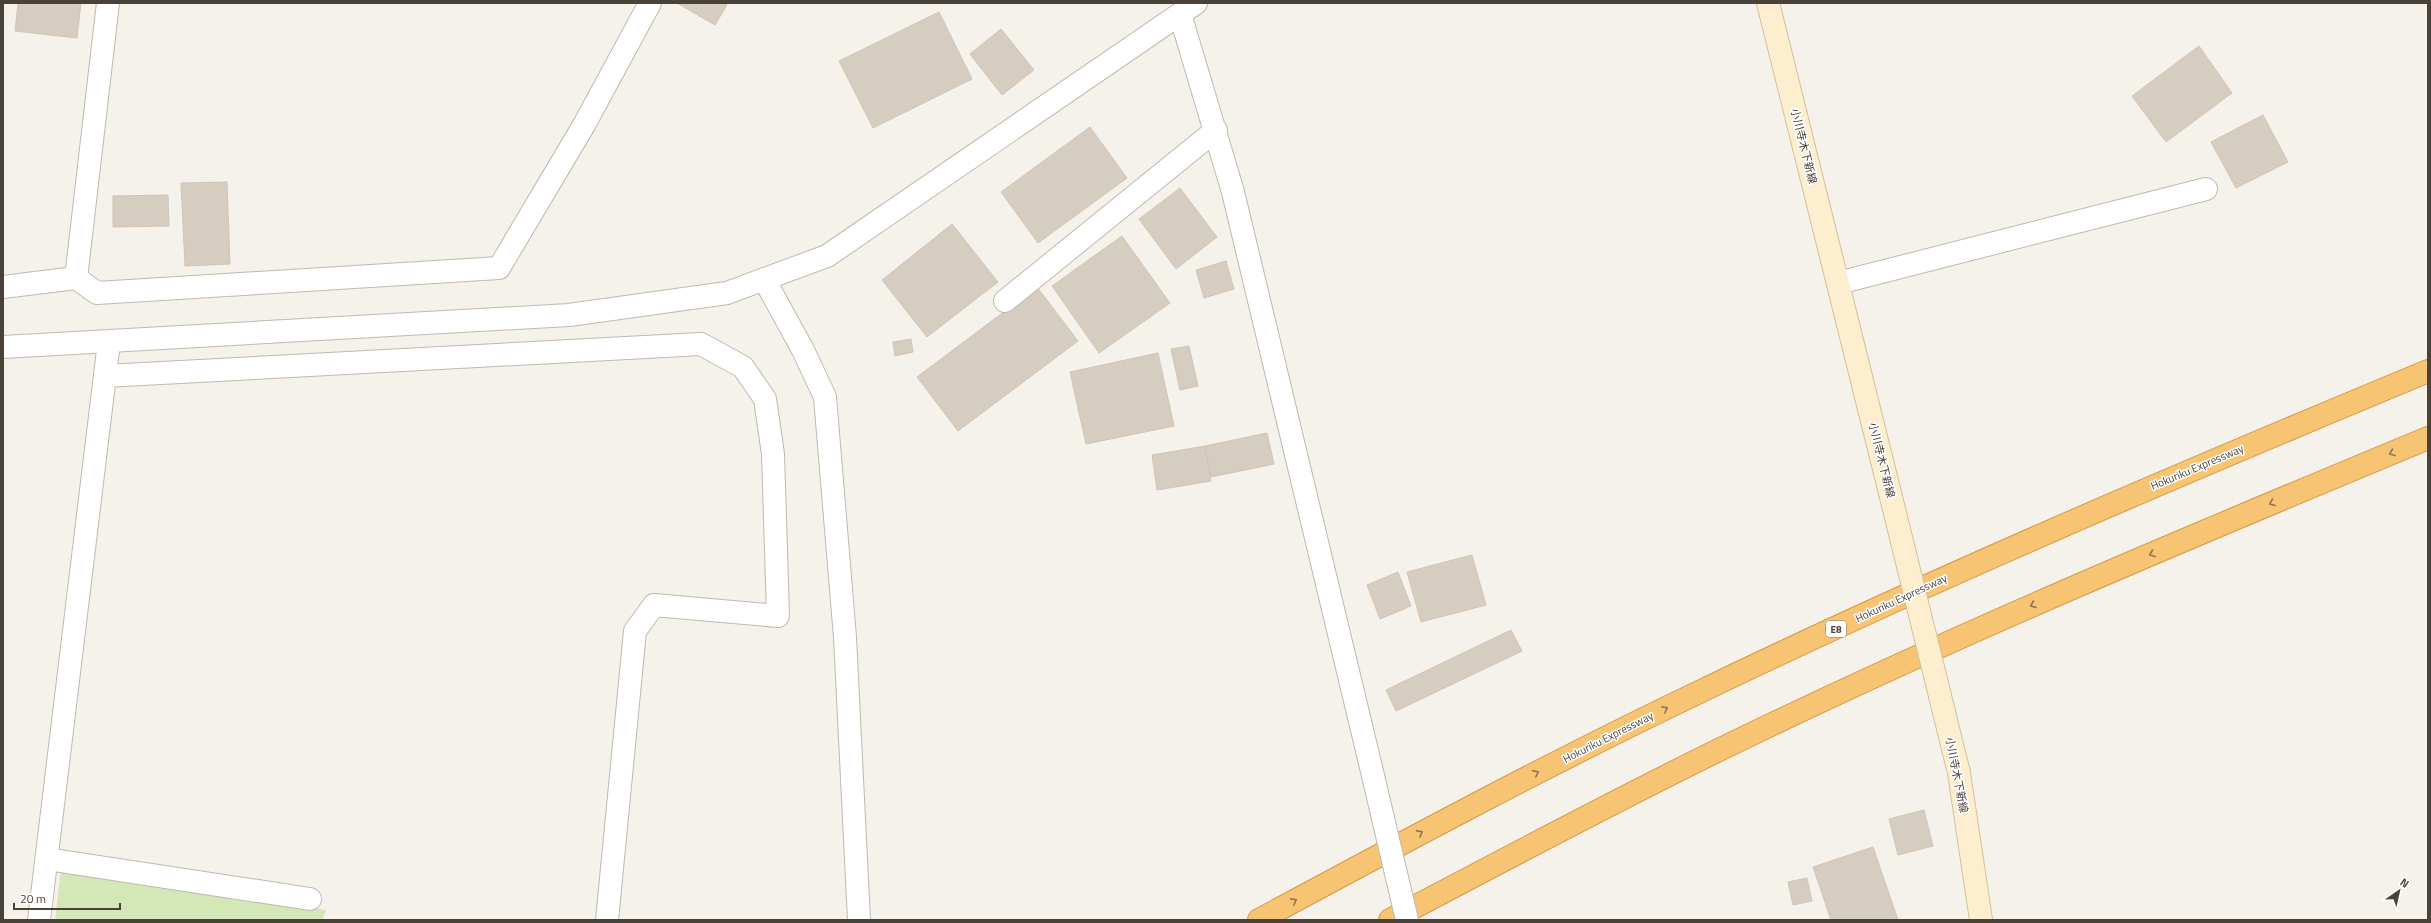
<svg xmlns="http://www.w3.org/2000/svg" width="2431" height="923" font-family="'Titillium Web','Noto Sans JP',sans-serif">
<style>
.green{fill:#d4e7b6}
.building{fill:#d6cdc1;stroke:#d1c4b5}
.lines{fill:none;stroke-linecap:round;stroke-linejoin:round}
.minor-casing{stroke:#c0b9ae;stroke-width:24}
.tertiary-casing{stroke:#c0b9ae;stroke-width:24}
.secondary-casing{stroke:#d2c19d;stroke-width:24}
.motorway-casing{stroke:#d79844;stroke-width:24}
.minor{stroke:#fff;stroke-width:22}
.tertiary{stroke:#fff;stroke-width:22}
.secondary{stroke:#fceece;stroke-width:22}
.motorway{stroke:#f7c474;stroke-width:22}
.minor-bridge-casing{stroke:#c0b9ae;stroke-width:24;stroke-linecap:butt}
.secondary-bridge-casing{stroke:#d2c19d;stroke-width:24;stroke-linecap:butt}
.minor-bridge{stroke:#fff;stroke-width:22}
.secondary-bridge{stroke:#fceece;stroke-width:22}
.oneway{stroke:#8f7651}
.labels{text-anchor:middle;stroke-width:3;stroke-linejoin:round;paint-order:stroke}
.shield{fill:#fff;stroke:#807b74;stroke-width:1}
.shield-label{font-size:10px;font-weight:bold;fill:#494239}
.street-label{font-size:11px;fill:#494239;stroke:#fff}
</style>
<rect width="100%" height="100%" fill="#f5f1eb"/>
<path class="green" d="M 61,869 L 326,910 L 322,920 L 55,920 Z"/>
<path class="building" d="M 18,3 L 81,3 L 77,38 L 15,31 Z
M 677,3 L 723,3 L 727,5 L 715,25 Z
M 939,12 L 972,79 L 873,128 L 839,61 Z
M 1001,29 L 1034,70 L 1002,95 L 970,54 Z
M 2199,46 L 2232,93 L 2166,142 L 2132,96 Z
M 2263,115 L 2288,162 L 2236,188 L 2211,142 Z
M 1090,127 L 1127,178 L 1038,243 L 1001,192 Z
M 227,182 L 230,264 L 185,266 L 181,183 Z
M 1180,188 L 1217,237 L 1176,269 L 1139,219 Z
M 168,195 L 169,226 L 113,227 L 113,196 Z
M 952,224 L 998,282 L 927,337 L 882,280 Z
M 1122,236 L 1170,303 L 1099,353 L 1052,286 Z
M 1226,261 L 1234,289 L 1204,298 L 1196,270 Z
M 1037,287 L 1078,341 L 958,431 L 917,377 Z
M 911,339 L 913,352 L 895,356 L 893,342 Z
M 1189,346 L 1198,386 L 1180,390 L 1171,349 Z
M 1158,353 L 1174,426 L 1086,444 L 1070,372 Z
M 1267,433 L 1274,464 L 1211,477 L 1205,446 Z
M 1205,446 L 1211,481 L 1157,490 L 1152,455 Z
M 1472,555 L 1486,605 L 1421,622 L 1407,572 Z
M 1398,572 L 1411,606 L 1380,619 L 1367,585 Z
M 1511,630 L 1522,651 L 1396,711 L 1386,690 Z
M 1924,810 L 1933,846 L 1898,855 L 1889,819 Z
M 1873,847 L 1898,920 L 1831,920 L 1813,867 Z
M 1807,878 L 1812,901 L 1793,905 L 1788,882 Z"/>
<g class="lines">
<defs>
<path id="minor" d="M 1180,14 L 1233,192 L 1370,763
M 76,278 L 97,293 L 499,268 L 584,125 L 650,3
M 764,279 L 803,350 L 825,397 L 845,637 L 859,920
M 1838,283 L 2206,189
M 3,287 L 76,278 L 108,3
M 1005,301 L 1216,130
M 105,376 L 701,344 L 743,367 L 765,399 L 773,454 L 778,616 L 654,605 L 635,631 L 607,920
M 47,859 L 310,899
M 39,920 L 109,342"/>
<path id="tertiary" d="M 3,347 L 569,315 L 727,293 L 827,256 L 1196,3"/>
<path id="secondary" d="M 1768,3 L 1890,493
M 1959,773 L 1981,920"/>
<path id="motorway" d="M 1259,920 C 1402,843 1545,766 1691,696 C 1933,579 2180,474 2428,371
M 1390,920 C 1502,861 1614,801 1727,746 C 1957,634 2192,536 2428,438"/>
</defs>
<use href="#minor" class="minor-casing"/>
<use href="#tertiary" class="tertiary-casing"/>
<use href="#secondary" class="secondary-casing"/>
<use href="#motorway" class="motorway-casing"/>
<use href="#minor" class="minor"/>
<use href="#tertiary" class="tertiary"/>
<use href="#secondary" class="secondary"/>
<use href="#motorway" class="motorway"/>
<defs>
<path id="minor-bridge" d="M 1370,763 L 1407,920"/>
<path id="secondary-bridge" d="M 1890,493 L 1959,773"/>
</defs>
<use href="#minor-bridge" class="minor-bridge-casing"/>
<use href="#secondary-bridge" class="secondary-bridge-casing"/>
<use href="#minor-bridge" class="minor-bridge"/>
<use href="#secondary-bridge" class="secondary-bridge"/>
</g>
<defs><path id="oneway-chevron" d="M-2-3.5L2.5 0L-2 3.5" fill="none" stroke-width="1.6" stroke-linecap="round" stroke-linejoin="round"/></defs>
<g class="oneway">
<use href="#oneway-chevron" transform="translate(2392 453) rotate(158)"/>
<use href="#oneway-chevron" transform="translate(2272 503) rotate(158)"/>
<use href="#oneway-chevron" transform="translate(2152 554) rotate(157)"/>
<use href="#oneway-chevron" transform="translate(2033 605) rotate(157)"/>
<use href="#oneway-chevron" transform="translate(1665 709) rotate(-27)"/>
<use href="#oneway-chevron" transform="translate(1536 773) rotate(-27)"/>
<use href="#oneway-chevron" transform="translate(1420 833) rotate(-28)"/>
<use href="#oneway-chevron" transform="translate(1294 901) rotate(-28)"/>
</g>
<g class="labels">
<rect class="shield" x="1826" y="621" width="20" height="16" rx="3"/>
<g class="shield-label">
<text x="1836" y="633">E8</text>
</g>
<g class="street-label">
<text transform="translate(1804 146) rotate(76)" y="4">小川寺木下新線</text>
<text transform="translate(1882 460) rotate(76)" y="4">小川寺木下新線</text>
<text transform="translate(2197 467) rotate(-23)" y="4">Hokuriku Expressway</text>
<text transform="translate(1901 598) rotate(-25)" y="4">Hokuriku Expressway</text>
<text transform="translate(1608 737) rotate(-27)" y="4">Hokuriku Expressway</text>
<text transform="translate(1957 775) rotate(79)" y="4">小川寺木下新線</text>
</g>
</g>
<rect width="2431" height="923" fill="none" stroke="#494239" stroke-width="8"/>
<g transform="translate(2399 891) rotate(34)" stroke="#ffffff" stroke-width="3" paint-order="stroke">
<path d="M0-3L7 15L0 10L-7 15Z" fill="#494239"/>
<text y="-6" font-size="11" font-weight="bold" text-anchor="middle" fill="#494239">N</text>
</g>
<path d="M14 903v6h106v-6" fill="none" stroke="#494239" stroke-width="2"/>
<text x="20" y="903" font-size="12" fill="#494239" stroke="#ffffff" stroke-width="3" paint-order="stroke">20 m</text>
</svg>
